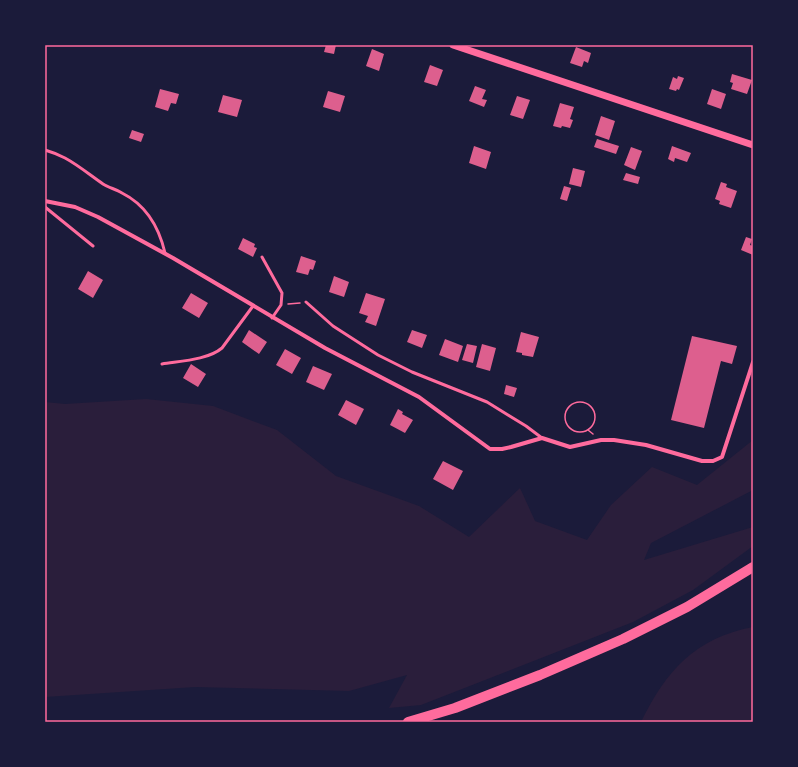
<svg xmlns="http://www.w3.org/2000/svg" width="798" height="767" font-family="Spectral,serif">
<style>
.green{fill:#2a1e3b}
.building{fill:#dd5f8e}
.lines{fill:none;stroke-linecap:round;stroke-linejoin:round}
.path{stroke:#ff6b9d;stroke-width:1.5}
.service{stroke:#ff6b9d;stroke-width:3}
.minor{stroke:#ff6b9d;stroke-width:4}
.tertiary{stroke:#ff6b9d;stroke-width:7}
.trunk{stroke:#ff6b9d;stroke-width:10}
.neatline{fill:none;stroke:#ff6b9d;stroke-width:1.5}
</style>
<rect width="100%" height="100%" fill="#1b1b3a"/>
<path class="green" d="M 146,399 L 213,406 L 277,430 L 336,476 L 419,506 L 469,537 L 520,488 L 535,521 L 587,540 L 611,505 L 652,467 L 697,485 L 753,440 L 753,490 L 651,543 L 644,560 L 753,527 L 753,546 L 693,590 L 633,622 L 421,705 L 389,708 L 407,675 L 349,691 L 195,687 L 45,697 L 45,402 L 65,404 Z
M 753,627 L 753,722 L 641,722 C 666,671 695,638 753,627 Z"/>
<path class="building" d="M 326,45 L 336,45 L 334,54 L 324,52 Z
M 576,47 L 591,53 L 588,63 L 584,61 L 582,67 L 570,63 Z
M 372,49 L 384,54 L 379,71 L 366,66 Z
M 430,65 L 443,70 L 437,86 L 424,82 Z
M 732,74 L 752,80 L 747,94 L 731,89 L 733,83 L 730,82 Z
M 678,76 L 684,78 L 679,90 L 677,89 L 676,91 L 669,89 L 673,77 L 677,79 Z
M 475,86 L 486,90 L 482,99 L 487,100 L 484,107 L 469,101 Z
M 160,89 L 179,94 L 176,104 L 171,103 L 168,111 L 155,107 Z
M 712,89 L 726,94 L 721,109 L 707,104 Z
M 328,91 L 345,96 L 340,112 L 323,107 Z
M 223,95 L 242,100 L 237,117 L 218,112 Z
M 517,96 L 530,100 L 523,119 L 510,115 Z
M 560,103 L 574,107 L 570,119 L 573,120 L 570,128 L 562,126 L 561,128 L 553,126 Z
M 601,116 L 615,121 L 609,140 L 595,135 Z
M 132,130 L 144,134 L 141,142 L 129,138 Z
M 597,139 L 619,146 L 616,154 L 594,147 Z
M 474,146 L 491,152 L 486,169 L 469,163 Z
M 672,146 L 691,153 L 687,162 L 675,158 L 674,162 L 668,159 Z
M 631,147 L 642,151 L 635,170 L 624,165 Z
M 573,168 L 585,171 L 581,187 L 569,184 Z
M 626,173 L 640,177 L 638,184 L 623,180 Z
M 721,182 L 727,184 L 726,187 L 737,191 L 731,208 L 719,204 L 720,201 L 715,199 Z
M 564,186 L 571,188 L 567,201 L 560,199 Z
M 746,237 L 752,239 L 750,245 L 753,246 L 753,255 L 741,250 Z
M 243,238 L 255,244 L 254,247 L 257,248 L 253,257 L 238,249 Z
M 301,256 L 316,261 L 313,270 L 310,269 L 308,275 L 296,272 Z
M 88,271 L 103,280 L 93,298 L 78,289 Z
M 334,276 L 349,282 L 344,297 L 329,292 Z
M 191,293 L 208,303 L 199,318 L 182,308 Z
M 366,293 L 385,299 L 376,326 L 365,322 L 368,316 L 359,313 Z
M 249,330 L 267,342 L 259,354 L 242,342 Z
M 412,330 L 427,335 L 422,348 L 407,342 Z
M 521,332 L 539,337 L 533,357 L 522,355 L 522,353 L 516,352 Z
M 692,336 L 737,346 L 732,364 L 721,361 L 704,428 L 671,420 Z
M 445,339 L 463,346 L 458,362 L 439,355 Z
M 467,344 L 477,346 L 473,363 L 462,360 Z
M 482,344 L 496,348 L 490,371 L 476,367 Z
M 285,349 L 301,358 L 292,374 L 276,365 Z
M 191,364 L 206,374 L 198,387 L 183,378 Z
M 313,366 L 332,374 L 324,390 L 306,382 Z
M 506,385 L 517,388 L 514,397 L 504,394 Z
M 346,400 L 364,409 L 356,425 L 338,415 Z
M 398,409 L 403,412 L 402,414 L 413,420 L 405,433 L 390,425 Z
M 443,461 L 463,471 L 453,490 L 433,479 Z"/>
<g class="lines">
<path class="path" d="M 288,304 L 300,303
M565 417a15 15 0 1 1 30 0a15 15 0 1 1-30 0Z
M 588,430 L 593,434"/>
<path class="service" d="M 45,150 C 52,152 59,155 65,158 C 78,165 90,175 103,184 C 109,188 116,189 122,193 C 146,205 159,227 165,253
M 45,207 L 93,246
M 262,257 L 282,293 L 281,305 L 272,318
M 306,302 L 333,326 L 378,355 L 412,372 L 487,402 L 526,426 L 542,438
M 162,364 C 180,361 208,360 222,348 L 253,306"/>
<path class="minor" d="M 45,201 L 75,207 L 98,217 L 173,258 L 325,348 L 419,397 L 490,449 L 502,449 L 511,447 L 542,438 L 570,447 L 601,440 L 614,440 L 646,445 L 702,461 L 713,461 L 722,457 L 753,362"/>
<path class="tertiary" d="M 453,45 L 753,145"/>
<path class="trunk" d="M 408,722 L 455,708 L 540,675 L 623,639 L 687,607 L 753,567"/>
</g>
<rect width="798" height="767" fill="none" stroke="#1b1b3a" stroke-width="92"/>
<rect x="46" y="46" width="706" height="675" class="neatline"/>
</svg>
